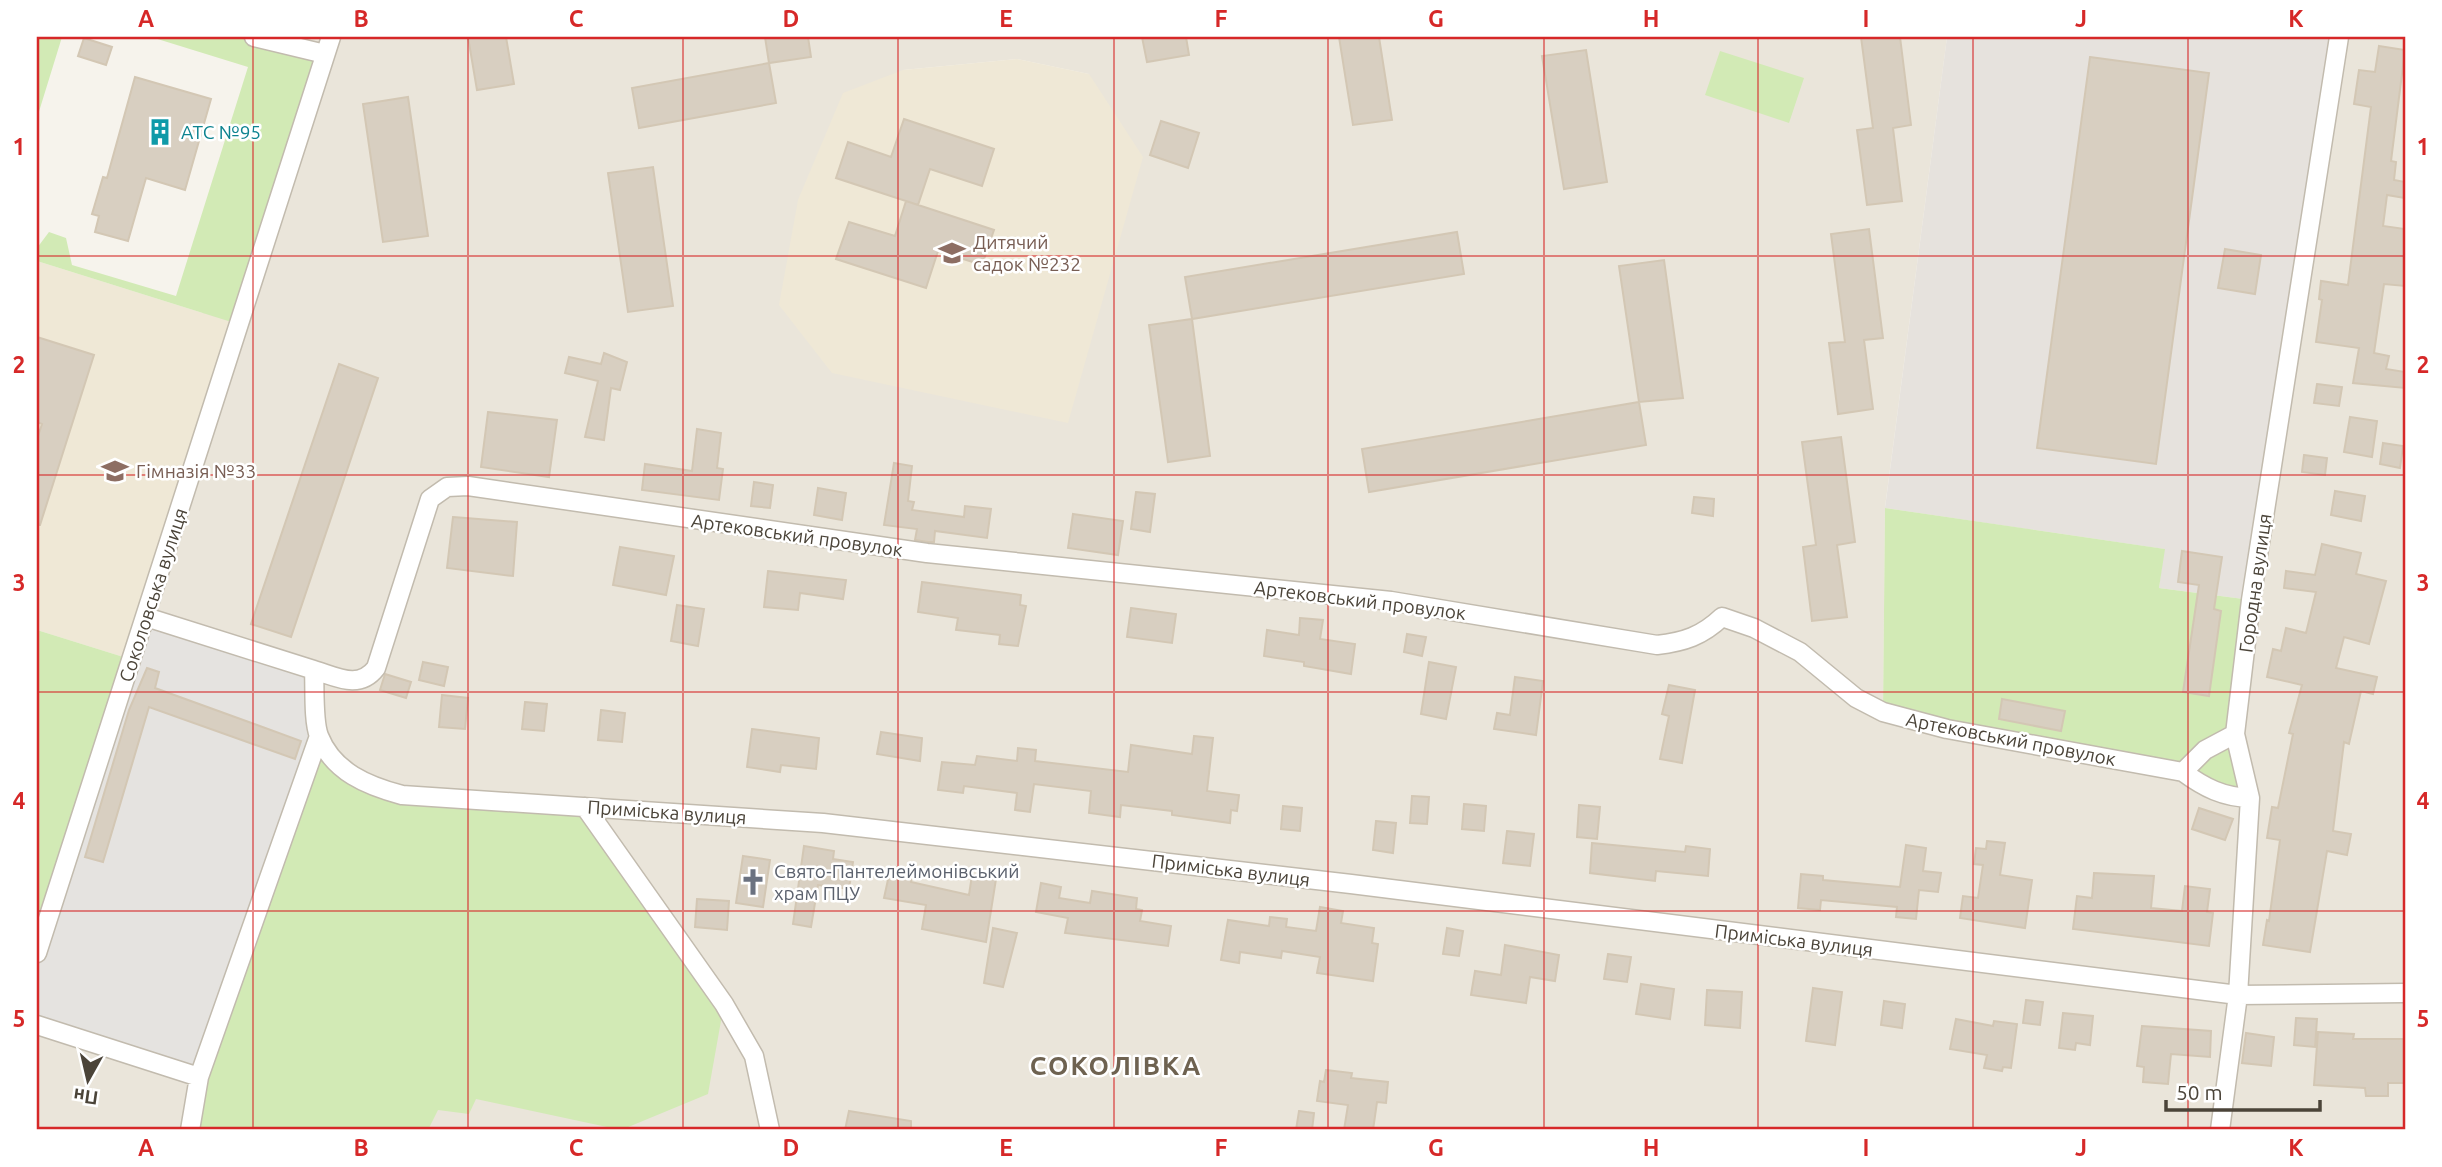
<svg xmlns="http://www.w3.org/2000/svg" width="2442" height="1167" font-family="Ubuntu,sans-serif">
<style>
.residential{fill:#eae5da;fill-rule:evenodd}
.industrial{fill:#e6e2dd}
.education{fill:#efe8d6}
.green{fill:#d2eab5}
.parking{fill:#e5e3e0}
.building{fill:#d8cfc1;stroke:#d3c7b4;stroke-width:2}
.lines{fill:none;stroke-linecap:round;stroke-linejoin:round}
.minor-casing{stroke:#c2bbae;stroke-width:21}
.minor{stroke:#fff;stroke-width:18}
.grid{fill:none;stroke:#d62828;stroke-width:2;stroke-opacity:0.55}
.labels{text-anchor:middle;stroke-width:5;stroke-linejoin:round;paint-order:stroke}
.culture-label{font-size:19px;fill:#0d838f;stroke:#fff;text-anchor:start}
.education-label{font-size:19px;fill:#785e54;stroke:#fff;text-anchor:start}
.street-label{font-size:19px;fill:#4b4439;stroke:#fff}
.worship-label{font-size:19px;fill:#5b616d;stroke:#fff;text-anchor:start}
.district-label{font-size:26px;font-weight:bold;letter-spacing:2px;fill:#6e6250;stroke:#fff}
.neatline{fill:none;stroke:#d62828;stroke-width:2.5}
.grid-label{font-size:23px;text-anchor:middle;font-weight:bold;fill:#d62828}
</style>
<rect width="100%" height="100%" fill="#f6f3ec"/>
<path class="residential" d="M 254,37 L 1947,37 L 1885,507 L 1883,712 L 2237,752 L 2339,37 L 2405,37 L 2405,1130 L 37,1130 L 37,1025 L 146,617 ZM 1017,59 L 1089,74 L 903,70 Z"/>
<path class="industrial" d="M 1947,37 L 2339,37 L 2251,600 L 2159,588 L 2164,549 L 1885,508 Z"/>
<path class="education" d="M 1017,59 L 1089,74 L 1143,157 L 1068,423 L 832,373 L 779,305 L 798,200 L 843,93 L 903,70 Z
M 37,261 L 241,325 L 133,660 L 37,630 Z"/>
<path class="green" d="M 37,37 L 62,37 L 37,118 Z
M 151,37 L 254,37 L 325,54 L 241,325 L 37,261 L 37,248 L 49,232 L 66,238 L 72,265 L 176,296 L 248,67 Z
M 1720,51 L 1804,78 L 1789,123 L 1705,95 Z
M 1885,508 L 2165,549 L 2159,588 L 2251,600 L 2235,734 L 2250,798 L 2183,772 L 1883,712 Z
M 37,630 L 133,660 L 37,953 Z
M 319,736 L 370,787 L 585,807 L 724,1004 L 708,1094 L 621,1130 L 476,1099 L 469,1114 L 438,1110 L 428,1130 L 190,1130 Z"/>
<path class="parking" d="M 146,617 L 314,670 L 319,736 L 199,1077 L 37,1025 L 37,953 Z"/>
<path class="building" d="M 468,37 L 506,37 L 514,84 L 477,90 Z
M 765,37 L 808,37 L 811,57 L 769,63 Z
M 1142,37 L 1186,37 L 1189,55 L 1147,62 Z
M 1339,37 L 1379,37 L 1392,120 L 1353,125 Z
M 1861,37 L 1900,37 L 1911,125 L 1893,128 L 1902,201 L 1867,205 L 1857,130 L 1873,128 Z
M 84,38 L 112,47 L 106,65 L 78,56 Z
M 2379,46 L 2405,50 L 2391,161 L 2396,162 L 2394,180 L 2405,182 L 2405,198 L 2387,195 L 2383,226 L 2405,229 L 2405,286 L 2384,284 L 2374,353 L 2389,356 L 2386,369 L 2405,372 L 2405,388 L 2353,383 L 2359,348 L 2316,342 L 2322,300 L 2319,299 L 2321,281 L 2348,285 L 2371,107 L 2354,104 L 2359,70 L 2375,72 Z
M 1586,50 L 1607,182 L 1564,189 L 1542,56 Z
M 2090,57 L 2209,73 L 2156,464 L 2037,448 Z
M 769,63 L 776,103 L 639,128 L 632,88 Z
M 135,77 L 211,99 L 185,190 L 146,178 L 128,241 L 95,232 L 99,216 L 92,214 L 103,177 L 107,178 Z
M 408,97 L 428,236 L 383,242 L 363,104 Z
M 904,119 L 994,149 L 982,186 L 930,169 L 918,205 L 836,178 L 848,142 L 891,157 Z
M 1161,121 L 1199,133 L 1188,168 L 1150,155 Z
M 653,167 L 673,306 L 628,312 L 608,173 Z
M 906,201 L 994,230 L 982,265 L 938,251 L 926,288 L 836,259 L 849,222 L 895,236 Z
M 1869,229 L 1883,338 L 1864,340 L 1873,409 L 1838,414 L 1829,343 L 1845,342 L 1831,234 Z
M 1457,232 L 1464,274 L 1192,319 L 1185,277 Z
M 2225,249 L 2261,255 L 2255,294 L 2218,288 Z
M 1664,260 L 1683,398 L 1639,402 L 1619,266 Z
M 1192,319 L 1210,456 L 1168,462 L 1149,325 Z
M 37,337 L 94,355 L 40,525 L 37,525 L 37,439 L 42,424 L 37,422 Z
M 604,353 L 627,362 L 620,390 L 611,388 L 604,440 L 585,437 L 598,381 L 565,373 L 569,357 L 601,364 Z
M 339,364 L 378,378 L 291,637 L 251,624 Z
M 2317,384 L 2342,387 L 2339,406 L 2314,403 Z
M 1639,402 L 1646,445 L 1369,492 L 1362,449 Z
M 488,412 L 557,420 L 549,477 L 481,467 Z
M 2350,417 L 2377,421 L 2372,457 L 2344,452 Z
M 697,429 L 721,433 L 717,468 L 723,469 L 719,500 L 642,490 L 645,464 L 692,471 Z
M 1841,437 L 1855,542 L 1837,545 L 1847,617 L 1812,621 L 1803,547 L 1816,545 L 1802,442 Z
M 2383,443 L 2403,446 L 2400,468 L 2380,464 Z
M 2304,455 L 2327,458 L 2325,475 L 2302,472 Z
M 894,463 L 912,466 L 908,501 L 914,502 L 912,510 L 964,517 L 965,506 L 991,509 L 987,538 L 935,531 L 934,542 L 928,542 L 915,540 L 917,529 L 884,525 Z
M 754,482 L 773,485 L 770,508 L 751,506 Z
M 818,488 L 846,493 L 842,520 L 814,515 Z
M 2335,491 L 2365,496 L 2361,521 L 2331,515 Z
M 1136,492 L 1155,494 L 1150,532 L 1131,529 Z
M 1694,497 L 1714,499 L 1713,516 L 1692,513 Z
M 1073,514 L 1123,521 L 1118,555 L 1068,548 Z
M 453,517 L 517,522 L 513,576 L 447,568 Z
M 2322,544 L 2361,553 L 2356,574 L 2386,581 L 2369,644 L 2344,637 L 2336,668 L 2377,677 L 2373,694 L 2361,691 L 2349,744 L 2344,742 L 2333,831 L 2351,834 L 2347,855 L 2327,851 L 2310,952 L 2263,945 L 2267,920 L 2269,921 L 2280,840 L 2267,838 L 2272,807 L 2278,808 L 2293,734 L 2289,733 L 2302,685 L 2267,677 L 2273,649 L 2281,651 L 2286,628 L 2306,633 L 2316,592 L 2284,588 L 2286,571 L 2315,575 Z
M 620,547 L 674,556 L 666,595 L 613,585 Z
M 2182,551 L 2222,557 L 2214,609 L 2221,611 L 2209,696 L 2183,692 L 2199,585 L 2178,582 Z
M 768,571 L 846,580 L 843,599 L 800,593 L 798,610 L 764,607 Z
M 922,582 L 1021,595 L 1020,605 L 1026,606 L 1018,646 L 999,644 L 1000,635 L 956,630 L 958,618 L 918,612 Z
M 677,605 L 704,609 L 698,646 L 671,641 Z
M 1131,608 L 1176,614 L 1172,643 L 1127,637 Z
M 1300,618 L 1323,620 L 1320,639 L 1355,644 L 1351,674 L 1304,666 L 1304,662 L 1264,656 L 1267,630 L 1299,635 Z
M 1407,634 L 1426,637 L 1422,656 L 1404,652 Z
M 423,662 L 448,667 L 444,686 L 419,680 Z
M 1429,662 L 1456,667 L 1446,719 L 1421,714 Z
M 147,668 L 159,672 L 155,688 L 301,741 L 295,759 L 149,707 L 103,862 L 85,857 L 129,710 Z
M 385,674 L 411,682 L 406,698 L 380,690 Z
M 1515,677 L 1543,681 L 1536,735 L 1494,729 L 1497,713 L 1510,715 Z
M 1669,685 L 1695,690 L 1682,763 L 1660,759 L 1669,716 L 1662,714 Z
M 442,695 L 468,698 L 465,729 L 439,727 Z
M 2002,699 L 2065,711 L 2061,731 L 1999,719 Z
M 525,702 L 547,704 L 544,731 L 522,729 Z
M 601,710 L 625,713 L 622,742 L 598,740 Z
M 752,729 L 819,738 L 816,769 L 781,765 L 780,772 L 747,767 Z
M 881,732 L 922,738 L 920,761 L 877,754 Z
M 1194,736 L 1213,738 L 1207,791 L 1239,795 L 1237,811 L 1231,810 L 1230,823 L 1172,815 L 1172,811 L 1121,805 L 1120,817 L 1089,813 L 1091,791 L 1034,784 L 1030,812 L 1015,810 L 1017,793 L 964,786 L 963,793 L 938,790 L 942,762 L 975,765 L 977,756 L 1017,761 L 1018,748 L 1036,750 L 1035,761 L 1128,772 L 1131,745 L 1192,754 Z
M 1412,796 L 1429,797 L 1427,824 L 1410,823 Z
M 1464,804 L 1486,806 L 1484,831 L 1462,829 Z
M 1579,805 L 1600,807 L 1597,839 L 1577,837 Z
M 1283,806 L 1302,808 L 1300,831 L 1281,829 Z
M 2199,808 L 2233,819 L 2225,840 L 2192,829 Z
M 1376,821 L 1396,823 L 1393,853 L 1373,850 Z
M 1507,831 L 1534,834 L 1530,866 L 1503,863 Z
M 1987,841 L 2005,843 L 2000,875 L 2032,880 L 2025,928 L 1960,918 L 1963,896 L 1978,898 L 1983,865 L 1974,864 L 1976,848 L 1986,849 Z
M 1592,843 L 1685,852 L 1686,846 L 1710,849 L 1708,876 L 1656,871 L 1655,881 L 1590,873 Z
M 1906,845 L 1926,848 L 1923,871 L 1941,873 L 1938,892 L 1919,890 L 1916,919 L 1896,917 L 1897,907 L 1821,900 L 1820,910 L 1798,908 L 1801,874 L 1823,876 L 1823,880 L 1900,887 Z
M 804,846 L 834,851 L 833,859 L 853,862 L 849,889 L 818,885 L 811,927 L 793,924 Z
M 743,856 L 770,860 L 763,907 L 736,903 Z
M 891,866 L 913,870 L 911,882 L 969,895 L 972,875 L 996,879 L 986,942 L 922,929 L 926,905 L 884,898 Z
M 2094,873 L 2154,876 L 2151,908 L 2182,911 L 2185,886 L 2210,889 L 2207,912 L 2213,913 L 2209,946 L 2073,929 L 2077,896 L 2092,898 Z
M 1041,883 L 1061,887 L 1059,898 L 1090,903 L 1092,891 L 1137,898 L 1136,909 L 1142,910 L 1140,921 L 1171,926 L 1168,946 L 1065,933 L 1068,918 L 1036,912 Z
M 697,899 L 729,901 L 727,930 L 695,927 Z
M 1320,907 L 1343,911 L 1341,923 L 1374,928 L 1372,943 L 1378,944 L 1373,981 L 1317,973 L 1320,957 L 1282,951 L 1281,958 L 1240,952 L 1239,963 L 1221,960 L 1228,920 L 1269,926 L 1270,917 L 1287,919 L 1286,927 L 1316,931 Z
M 993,928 L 1017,933 L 1003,987 L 984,983 Z
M 1447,928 L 1463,931 L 1459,956 L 1443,954 Z
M 1505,945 L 1559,955 L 1555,981 L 1530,977 L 1526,1003 L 1471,995 L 1475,971 L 1501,975 Z
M 1608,954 L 1631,957 L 1627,982 L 1604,979 Z
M 1641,984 L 1674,989 L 1670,1019 L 1636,1014 Z
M 1813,988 L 1842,992 L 1835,1045 L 1806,1041 Z
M 1707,990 L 1742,992 L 1740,1028 L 1705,1025 Z
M 2026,1000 L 2043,1002 L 2040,1025 L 2023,1023 Z
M 1884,1001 L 1905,1004 L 1902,1028 L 1881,1025 Z
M 2063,1013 L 2093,1016 L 2090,1045 L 2076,1043 L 2075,1050 L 2059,1048 Z
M 2296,1018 L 2317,1019 L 2315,1047 L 2294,1045 Z
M 1956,1019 L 1993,1026 L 1994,1021 L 2017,1024 L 2011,1068 L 2003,1067 L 2002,1071 L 1984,1068 L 1987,1055 L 1950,1049 Z
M 2142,1026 L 2211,1031 L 2210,1057 L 2171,1054 L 2168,1084 L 2143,1082 L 2144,1067 L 2137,1066 Z
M 2318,1032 L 2354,1034 L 2353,1039 L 2405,1039 L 2405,1083 L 2388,1083 L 2388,1096 L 2366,1096 L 2365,1088 L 2314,1085 Z
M 2246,1033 L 2274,1037 L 2271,1066 L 2242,1063 Z
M 1326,1070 L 1352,1073 L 1351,1078 L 1388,1082 L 1386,1103 L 1377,1102 L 1373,1130 L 1344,1130 L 1348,1105 L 1317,1101 L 1320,1081 L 1324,1082 Z
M 849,1111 L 911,1121 L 911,1130 L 845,1130 Z
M 1299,1111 L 1314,1113 L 1312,1130 L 1296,1130 Z"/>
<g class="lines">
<defs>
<path id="minor" d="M 254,37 L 325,54
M 146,617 L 314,670 C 315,687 313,721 319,736 C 333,772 368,786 402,795 L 823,823 L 1351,884 L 2238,995 L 2405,993
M 314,670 C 337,677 359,690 376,668 L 430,499 L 447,487 L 468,486 L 927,553 L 1391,601 L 1657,645 C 1684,642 1702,636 1722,617 L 1754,628 L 1800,652 L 1856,698 L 1883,712 L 1947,729 L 2183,772 C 2205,788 2223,797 2250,798
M 2183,772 L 2205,750 L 2235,734
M 585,807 L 724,1004 L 754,1056 L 770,1130
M 37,953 L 331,37
M 37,1025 L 199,1077
M 190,1130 L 199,1077 L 319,736
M 2220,1130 L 2238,995 L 2250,798 L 2235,734 L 2251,600 L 2339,37"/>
</defs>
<use href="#minor" class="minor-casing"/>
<use href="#minor" class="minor"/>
</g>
<path class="grid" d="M 253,37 L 253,1130M 468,37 L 468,1130M 683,37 L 683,1130M 898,37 L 898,1130M 1114,37 L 1114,1130M 1328,37 L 1328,1130M 1544,37 L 1544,1130M 1758,37 L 1758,1130M 1973,37 L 1973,1130M 2188,37 L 2188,1130M 37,256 L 2405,256M 37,475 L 2405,475M 37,692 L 2405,692M 37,911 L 2405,911"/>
<defs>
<symbol id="building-bare" viewBox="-9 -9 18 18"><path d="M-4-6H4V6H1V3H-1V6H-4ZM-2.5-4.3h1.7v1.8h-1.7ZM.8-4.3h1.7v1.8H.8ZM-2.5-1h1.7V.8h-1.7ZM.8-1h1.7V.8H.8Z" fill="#0f9aa8" stroke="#fff" stroke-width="2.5" paint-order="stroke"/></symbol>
<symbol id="school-bare" viewBox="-9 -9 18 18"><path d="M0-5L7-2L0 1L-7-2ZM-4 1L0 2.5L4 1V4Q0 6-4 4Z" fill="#8d6e63" stroke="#fff" stroke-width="2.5" paint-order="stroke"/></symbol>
<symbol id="church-bare" viewBox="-9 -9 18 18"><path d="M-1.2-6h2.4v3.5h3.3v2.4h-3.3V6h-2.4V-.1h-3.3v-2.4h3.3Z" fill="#6b7280" stroke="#fff" stroke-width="2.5" paint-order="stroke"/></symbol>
</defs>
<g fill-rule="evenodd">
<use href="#building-bare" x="141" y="113" width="38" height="38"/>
<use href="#school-bare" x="933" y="234" width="38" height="38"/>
<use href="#school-bare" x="96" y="452" width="38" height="38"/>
<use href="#church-bare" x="734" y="863" width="38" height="38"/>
</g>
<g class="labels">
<g class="culture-label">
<text x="181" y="139">АТС №95</text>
</g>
<g class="education-label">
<text x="973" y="249">Дитячий<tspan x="973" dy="22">садок №232</tspan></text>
<text x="136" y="478">Гімназія №33</text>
</g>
<g class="street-label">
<text transform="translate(797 535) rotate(8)" y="7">Артековський провулок</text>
<text transform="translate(2255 583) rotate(-82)" y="7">Городна вулиця</text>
<text transform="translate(153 595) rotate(-72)" y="7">Соколовська вулиця</text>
<text transform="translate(1360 600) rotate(7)" y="7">Артековський провулок</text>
<text transform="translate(2011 739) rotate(11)" y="7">Артековський провулок</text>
<text transform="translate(667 812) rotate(4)" y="7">Приміська вулиця</text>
<text transform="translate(1231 870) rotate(7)" y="7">Приміська вулиця</text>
<text transform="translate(1794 940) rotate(7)" y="7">Приміська вулиця</text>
</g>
<g class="worship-label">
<text x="774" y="878">Свято-Пантелеймонівський<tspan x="774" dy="22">храм ПЦУ</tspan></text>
</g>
<g class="district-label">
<text x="1116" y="1075">СОКОЛІВКА</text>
</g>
</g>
<rect width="2442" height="1167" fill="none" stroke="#ffffff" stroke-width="77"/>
<g transform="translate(88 1080) rotate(188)" stroke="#ffffff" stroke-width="5" paint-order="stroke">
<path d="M0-5L12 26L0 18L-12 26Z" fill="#4b4439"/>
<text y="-10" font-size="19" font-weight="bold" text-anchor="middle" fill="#4b4439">Пн</text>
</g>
<path d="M2166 1100v10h154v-10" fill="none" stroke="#4b4439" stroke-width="3.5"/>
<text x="2176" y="1100" font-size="21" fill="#4b4439" stroke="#ffffff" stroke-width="5" paint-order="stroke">50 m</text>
<rect x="38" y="38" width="2366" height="1090" class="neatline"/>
<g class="grid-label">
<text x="146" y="27">A</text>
<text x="361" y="27">B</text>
<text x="576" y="27">C</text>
<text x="791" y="27">D</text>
<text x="1006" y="27">E</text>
<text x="1221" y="27">F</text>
<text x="1436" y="27">G</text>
<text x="1651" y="27">H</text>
<text x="1866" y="27">I</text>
<text x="2081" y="27">J</text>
<text x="2296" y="27">K</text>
<text x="19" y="155">1</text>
<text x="2423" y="155">1</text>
<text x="19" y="373">2</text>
<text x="2423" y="373">2</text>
<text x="19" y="591">3</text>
<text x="2423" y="591">3</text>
<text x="19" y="809">4</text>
<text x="2423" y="809">4</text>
<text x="19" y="1027">5</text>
<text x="2423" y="1027">5</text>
<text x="146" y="1156">A</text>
<text x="361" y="1156">B</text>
<text x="576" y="1156">C</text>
<text x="791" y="1156">D</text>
<text x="1006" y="1156">E</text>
<text x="1221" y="1156">F</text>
<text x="1436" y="1156">G</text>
<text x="1651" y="1156">H</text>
<text x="1866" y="1156">I</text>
<text x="2081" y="1156">J</text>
<text x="2296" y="1156">K</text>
</g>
</svg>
